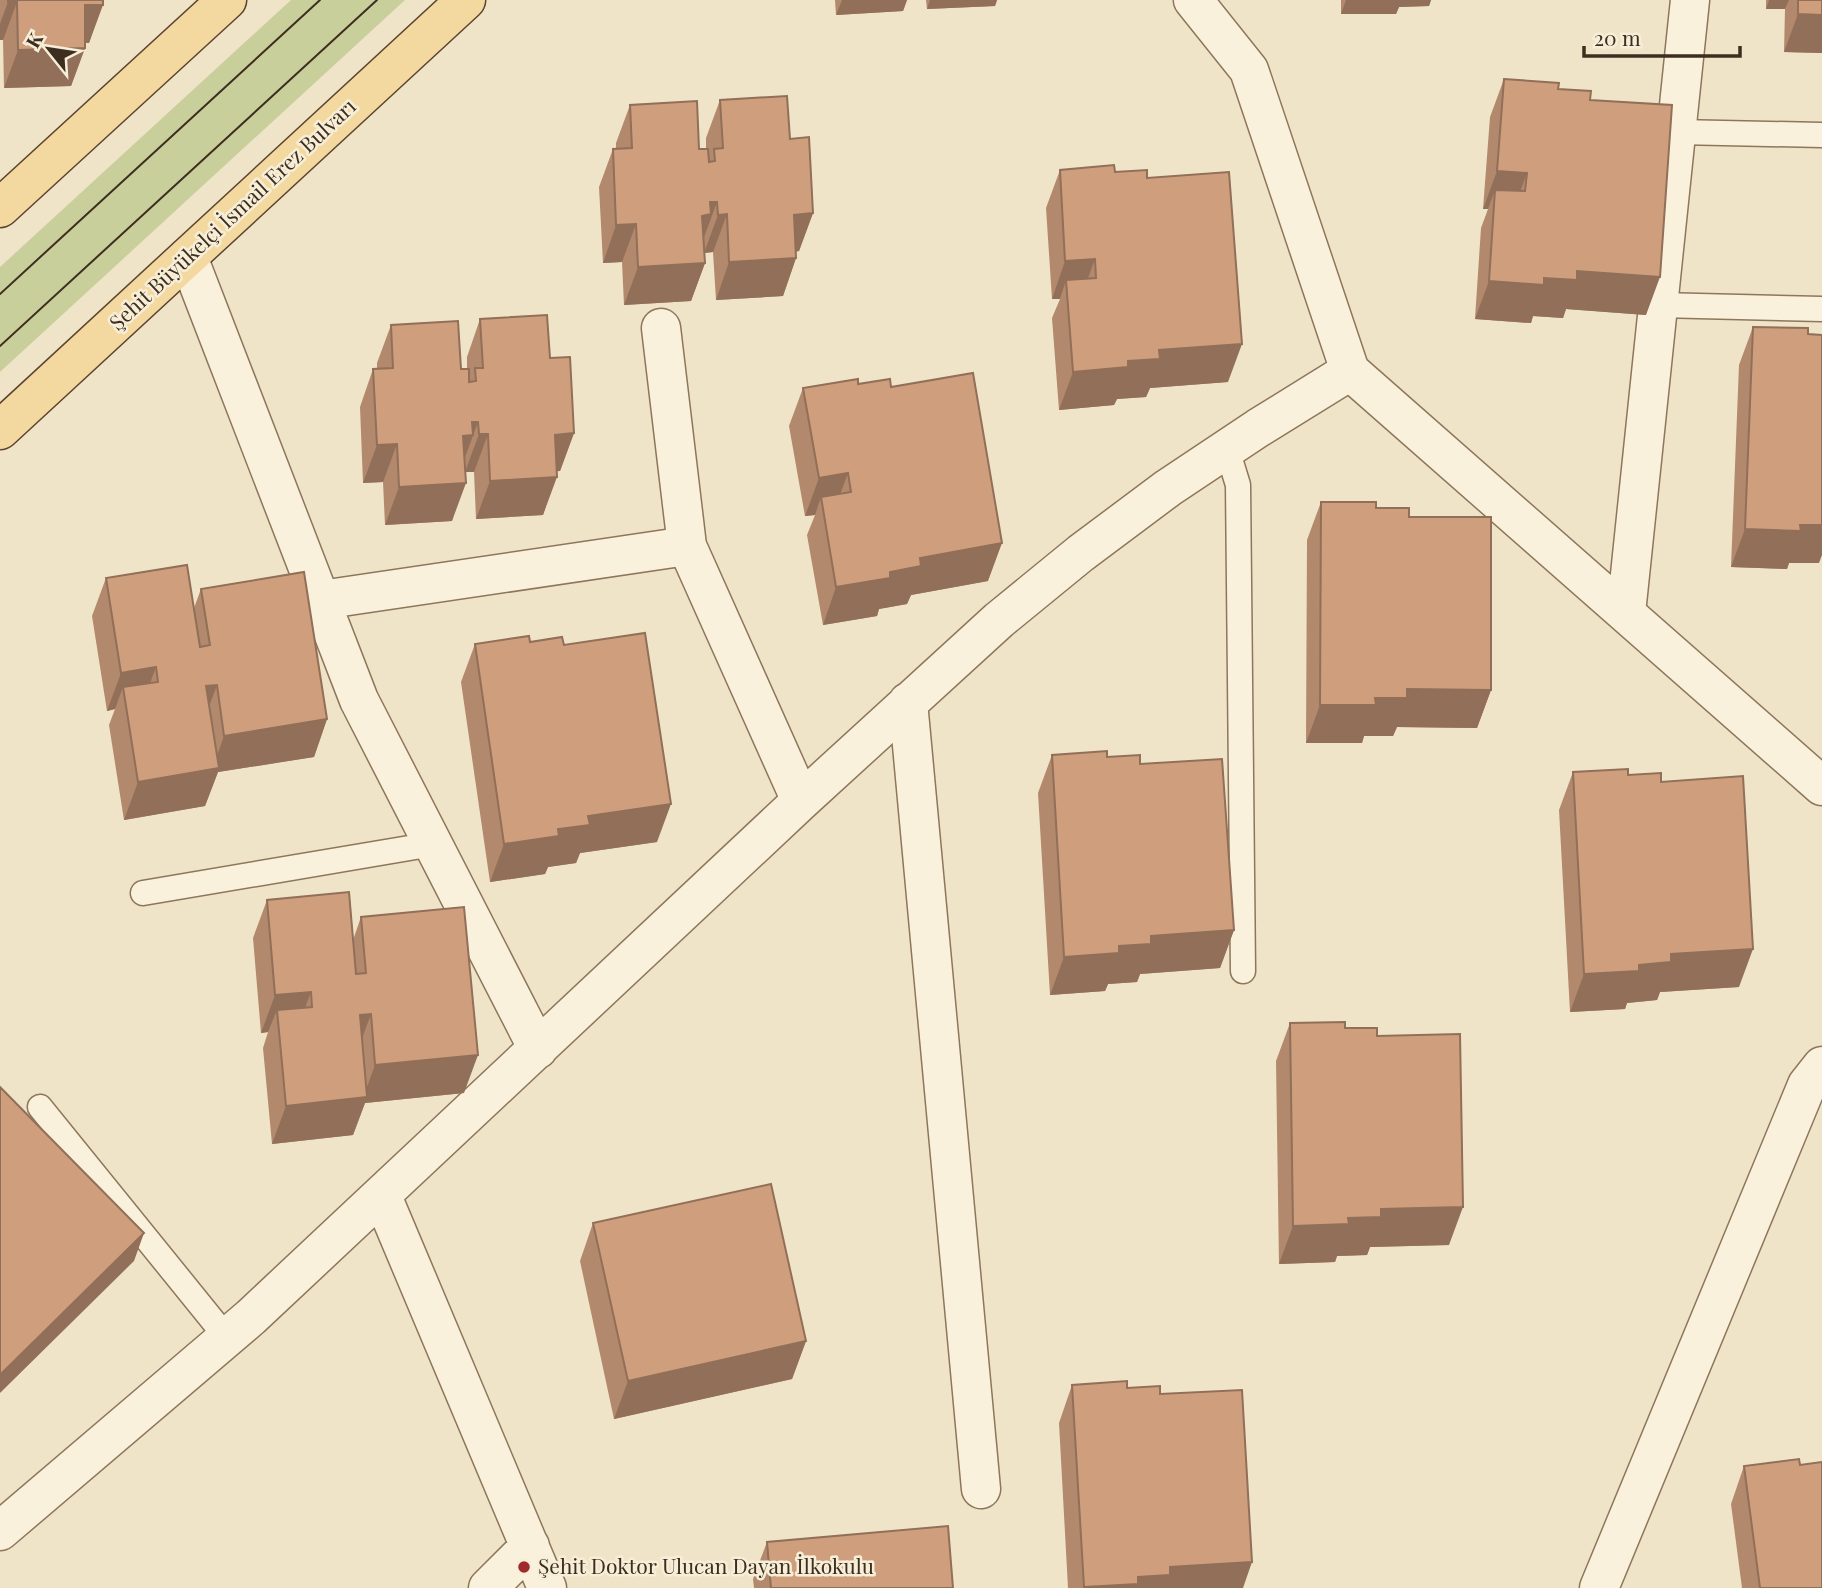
<svg xmlns="http://www.w3.org/2000/svg" width="1822" height="1588" font-family="'Playfair Display',serif">
<style>
.green{fill:#c9cf9b}
.lines{fill:none;stroke-linecap:round;stroke-linejoin:round}
.lane-casing{stroke:#8d765c;stroke-width:27}
.street-casing{stroke:#8d765c;stroke-width:41}
.primary-casing{stroke:#5b4430;stroke-width:41}
.lane{stroke:#faf1dc;stroke-width:24}
.street{stroke:#faf1dc;stroke-width:38}
.primary{stroke:#f3d9a0;stroke-width:38}
.tram{stroke:#3d2e20;stroke-width:2}
.wall{fill:#b2896c}
.shaded-wall{fill:#916f58}
.building{fill:#cf9f7d;stroke:#916f58;stroke-width:2}
.poi-dot{fill:#9e2a2b;stroke:#f7eed8;stroke-width:2.5}
.labels{text-anchor:middle;stroke-width:5;stroke-linejoin:round;paint-order:stroke}
.street-label{font-size:21px;fill:#3d2e20;stroke:#f7eed8}
.poi-label{font-size:21px;fill:#3d2e20;stroke:#f7eed8;text-anchor:start}
</style>
<rect width="100%" height="100%" fill="#f0e4c8"/>
<path class="green" d="M 291,0 L 405,0 L 0,372 L 0,267 Z"/>
<g class="lines">
<defs>
<path id="lane" d="M 1677,132 L 1822,135
M 1658,305 L 1822,309
M 1227,449 L 1238,485 L 1243,971
M 143,893 L 433,844
M 40,1107 L 227,1338"/>
<path id="street" d="M 1193,0 L 1249,70 L 1350,371 L 1822,786
M 188,257 L 359,700 L 538,1049
M 661,328 L 687,546 L 801,801
M 321,600 L 687,546
M 1626,613 L 1690,0
M 908,702 L 981,1489
M 382,1196 L 547,1588
M 0,1531 L 251,1317 L 801,801 L 999,620 L 1081,553 L 1168,488 L 1258,428 L 1350,371
M 488,1588 L 530,1546
M 1599,1588 L 1807,1085 L 1822,1066"/>
<path id="primary" d="M 0,208 L 227,0
M 0,430 L 466,0"/>
</defs>
<use href="#lane" class="lane-casing"/>
<use href="#street" class="street-casing"/>
<use href="#primary" class="primary-casing"/>
<use href="#lane" class="lane"/>
<use href="#street" class="street"/>
<use href="#primary" class="primary"/>
<path class="tram" d="M 0,294 L 320,0
M 0,346 L 377,0"/>
</g>
<path class="wall" d="M 0,0 L 103,0 L 89,43 L 85,43 L 85,48 L 71,86 L 4,88 L 3,40 L 0,40 Z
M 835,0 L 907,0 L 903,11 L 836,15 Z
M 926,0 L 997,0 L 995,6 L 927,9 Z
M 1341,0 L 1431,0 L 1429,6 L 1399,7 L 1396,14 L 1341,14 Z
M 1766,0 L 1822,0 L 1822,53 L 1784,52 L 1785,9 L 1766,9 Z
M 1504,79 L 1558,89 L 1590,100 L 1646,315 L 1566,309 L 1563,318 L 1533,316 L 1531,323 L 1475,319 L 1481,228 L 1488,209 L 1483,209 L 1490,117 Z
M 720,100 L 790,139 L 813,213 L 799,251 L 796,252 L 796,258 L 783,296 L 716,300 L 713,252 L 704,253 L 705,263 L 691,301 L 624,305 L 622,262 L 603,263 L 599,187 L 613,149 L 616,149 L 616,143 L 630,105 L 699,149 L 706,149 L 706,138 Z
M 1060,170 L 1115,172 L 1147,178 L 1228,382 L 1150,388 L 1146,397 L 1117,399 L 1114,405 L 1059,410 L 1052,318 L 1060,299 L 1052,299 L 1046,208 Z
M 480,319 L 550,358 L 574,433 L 560,471 L 557,471 L 543,515 L 476,519 L 474,472 L 465,472 L 452,521 L 385,525 L 383,482 L 363,483 L 360,407 L 373,369 L 377,369 L 377,363 L 391,325 L 461,369 L 467,369 L 467,357 Z
M 1753,327 L 1808,334 L 1819,563 L 1789,563 L 1787,569 L 1731,567 L 1739,365 Z
M 858,384 L 891,387 L 988,581 L 911,595 L 907,604 L 879,609 L 877,616 L 823,625 L 807,535 L 815,515 L 805,516 L 789,426 L 803,388 Z
M 1321,502 L 1376,508 L 1409,517 L 1491,690 L 1477,728 L 1397,727 L 1393,736 L 1364,736 L 1362,743 L 1306,743 L 1307,540 Z
M 106,578 L 194,608 L 201,589 L 327,719 L 314,757 L 218,772 L 205,806 L 124,820 L 109,725 L 115,709 L 107,711 L 92,616 Z
M 530,642 L 564,645 L 657,842 L 580,853 L 576,863 L 548,867 L 545,874 L 490,882 L 461,682 L 475,644 Z
M 1052,755 L 1107,757 L 1140,764 L 1234,930 L 1220,968 L 1140,974 L 1137,982 L 1108,984 L 1105,991 L 1050,995 L 1038,793 Z
M 1573,772 L 1628,775 L 1661,782 L 1739,987 L 1660,992 L 1657,1000 L 1627,1003 L 1625,1009 L 1570,1012 L 1559,810 Z
M 267,900 L 353,940 L 361,917 L 464,1093 L 365,1103 L 353,1135 L 272,1144 L 263,1048 L 268,1032 L 261,1033 L 253,938 Z
M 1290,1023 L 1345,1028 L 1377,1036 L 1449,1245 L 1370,1247 L 1367,1255 L 1337,1256 L 1335,1262 L 1279,1264 L 1276,1061 Z
M 593,1223 L 806,1341 L 792,1379 L 614,1419 L 580,1261 Z
M 1072,1385 L 1127,1388 L 1160,1394 L 1243,1588 L 1068,1588 L 1059,1423 Z
M 1744,1466 L 1822,1588 L 1742,1588 L 1731,1504 Z
M 767,1542 L 953,1588 L 754,1588 L 753,1579 Z"/>
<path class="shaded-wall" d="M 842,0 L 907,0 L 903,11 L 836,15 Z
M 930,0 L 997,0 L 995,6 L 927,9 Z
M 1346,0 L 1431,0 L 1429,6 L 1399,7 L 1396,14 L 1341,14 Z
M 1769,0 L 1789,0 L 1785,9 L 1766,9 Z
M 8,2 L 17,2 L 3,40 L 0,40 L 0,24 Z
M 85,5 L 103,5 L 89,43 L 71,43 Z
M 1798,14 L 1822,15 L 1822,53 L 1784,52 Z
M 85,48 L 71,86 L 4,88 L 18,50 Z
M 1497,171 L 1527,173 L 1513,211 L 1495,190 L 1488,209 L 1483,209 Z
M 710,202 L 717,202 L 703,240 L 702,216 Z
M 813,213 L 799,251 L 780,253 L 794,215 Z
M 727,214 L 713,252 L 704,253 L 718,215 Z
M 636,224 L 622,262 L 603,263 L 616,225 Z
M 796,258 L 783,296 L 716,300 L 729,262 Z
M 1095,259 L 1081,297 L 1066,280 L 1060,299 L 1052,299 L 1065,261 Z
M 705,263 L 691,301 L 624,305 L 638,267 Z
M 1577,271 L 1660,277 L 1646,315 L 1566,309 L 1563,318 L 1533,316 L 1531,323 L 1475,319 L 1489,281 L 1544,278 Z
M 1242,344 L 1228,382 L 1150,388 L 1146,397 L 1117,399 L 1114,405 L 1059,410 L 1073,372 L 1128,361 L 1159,350 Z
M 472,422 L 478,422 L 464,460 L 463,436 Z
M 574,433 L 560,471 L 541,473 L 555,435 Z
M 479,434 L 488,434 L 474,472 L 465,472 Z
M 397,444 L 383,482 L 363,483 L 377,445 Z
M 848,473 L 834,511 L 821,497 L 815,515 L 805,516 L 819,478 Z
M 557,477 L 543,515 L 476,519 L 490,481 Z
M 466,483 L 452,521 L 385,525 L 399,487 Z
M 1800,525 L 1822,525 L 1822,555 L 1819,563 L 1789,563 L 1787,569 L 1731,567 L 1745,529 Z
M 1002,543 L 988,581 L 911,595 L 907,604 L 879,609 L 877,616 L 823,625 L 836,587 L 890,572 L 920,558 Z
M 156,667 L 142,705 L 123,687 L 115,709 L 107,711 L 121,673 Z
M 217,685 L 203,723 L 206,686 Z
M 1407,689 L 1491,690 L 1477,728 L 1397,727 L 1393,736 L 1364,736 L 1362,743 L 1306,743 L 1320,705 L 1375,698 Z
M 327,719 L 314,757 L 218,772 L 205,806 L 124,820 L 138,782 L 212,770 L 224,736 Z
M 671,804 L 657,842 L 580,853 L 576,863 L 548,867 L 545,874 L 490,882 L 504,844 L 558,829 L 588,816 Z
M 1234,930 L 1220,968 L 1140,974 L 1137,982 L 1108,984 L 1105,991 L 1050,995 L 1064,957 L 1151,936 Z
M 1753,949 L 1739,987 L 1660,992 L 1657,1000 L 1627,1003 L 1625,1009 L 1570,1012 L 1584,974 L 1639,965 L 1671,954 Z
M 311,992 L 297,1030 L 277,1010 L 268,1032 L 261,1033 L 275,995 Z
M 371,1014 L 357,1052 L 360,1015 Z
M 478,1055 L 464,1093 L 365,1103 L 353,1135 L 272,1144 L 286,1106 L 363,1098 L 375,1065 Z
M 1463,1207 L 1449,1245 L 1370,1247 L 1367,1255 L 1337,1256 L 1335,1262 L 1279,1264 L 1293,1226 L 1381,1209 Z
M 144,1233 L 134,1261 L 0,1393 L 0,1375 Z
M 806,1341 L 792,1379 L 614,1419 L 628,1381 Z
M 1252,1562 L 1243,1588 L 1083,1588 L 1138,1577 L 1170,1567 Z"/>
<path class="building" d="M 8,0 L 103,0 L 103,5 L 85,5 L 85,48 L 18,50 L 17,2 L 8,2 Z
M 1798,0 L 1822,0 L 1822,15 L 1798,14 Z
M 1504,79 L 1559,83 L 1558,89 L 1591,91 L 1590,100 L 1672,105 L 1660,277 L 1577,271 L 1577,280 L 1544,278 L 1544,285 L 1489,281 L 1495,190 L 1525,191 L 1527,173 L 1497,171 Z
M 787,96 L 790,139 L 809,137 L 813,213 L 794,215 L 796,258 L 729,262 L 727,214 L 718,215 L 717,202 L 710,202 L 711,214 L 702,216 L 705,263 L 638,267 L 636,224 L 616,225 L 613,149 L 632,148 L 630,105 L 697,101 L 699,149 L 708,149 L 709,162 L 715,161 L 714,149 L 723,148 L 720,100 Z
M 1114,165 L 1115,172 L 1147,170 L 1147,178 L 1229,172 L 1242,344 L 1159,350 L 1160,359 L 1128,361 L 1128,367 L 1073,372 L 1066,280 L 1096,278 L 1095,259 L 1065,261 L 1060,170 Z
M 547,315 L 550,358 L 570,357 L 574,433 L 555,435 L 557,477 L 490,481 L 488,434 L 479,434 L 478,422 L 472,422 L 473,435 L 463,436 L 466,483 L 399,487 L 397,444 L 377,445 L 373,369 L 393,368 L 391,325 L 458,321 L 461,369 L 469,369 L 469,382 L 476,381 L 475,368 L 483,368 L 480,319 Z
M 1753,327 L 1808,328 L 1808,334 L 1822,335 L 1822,525 L 1800,525 L 1801,531 L 1745,529 Z
M 973,373 L 1002,543 L 920,558 L 921,566 L 890,572 L 890,578 L 836,587 L 821,497 L 851,492 L 848,473 L 819,478 L 803,388 L 858,379 L 858,384 L 890,379 L 891,387 Z
M 1321,502 L 1376,502 L 1376,508 L 1409,508 L 1409,517 L 1491,517 L 1491,690 L 1407,689 L 1407,698 L 1375,698 L 1376,705 L 1320,705 Z
M 187,565 L 200,647 L 210,645 L 201,589 L 304,572 L 327,719 L 224,736 L 217,685 L 206,686 L 219,768 L 138,782 L 123,687 L 158,682 L 156,667 L 121,673 L 106,578 Z
M 645,633 L 671,804 L 588,816 L 590,825 L 558,829 L 559,836 L 504,844 L 475,644 L 529,636 L 530,642 L 562,637 L 564,645 Z
M 1107,751 L 1107,757 L 1140,755 L 1140,764 L 1222,759 L 1234,930 L 1151,936 L 1151,944 L 1119,946 L 1119,953 L 1064,957 L 1052,755 Z
M 1628,769 L 1628,775 L 1661,773 L 1661,782 L 1743,776 L 1753,949 L 1671,954 L 1671,962 L 1639,965 L 1639,971 L 1584,974 L 1573,772 Z
M 349,892 L 356,974 L 366,973 L 361,917 L 464,907 L 478,1055 L 375,1065 L 371,1014 L 360,1015 L 367,1097 L 286,1106 L 277,1010 L 312,1007 L 311,992 L 275,995 L 267,900 Z
M 1345,1022 L 1345,1028 L 1377,1028 L 1377,1036 L 1460,1034 L 1463,1207 L 1381,1209 L 1381,1217 L 1348,1218 L 1349,1224 L 1293,1226 L 1290,1023 Z
M 0,1087 L 144,1233 L 0,1375 Z
M 771,1184 L 806,1341 L 628,1381 L 593,1223 Z
M 1127,1381 L 1127,1388 L 1160,1386 L 1160,1394 L 1242,1390 L 1252,1562 L 1170,1567 L 1170,1575 L 1138,1577 L 1138,1584 L 1084,1587 L 1072,1385 Z
M 1799,1459 L 1800,1465 L 1822,1462 L 1822,1588 L 1760,1588 L 1744,1466 Z
M 948,1526 L 953,1588 L 771,1588 L 767,1542 Z"/>
<circle class="poi-dot" cx="524" cy="1567" r="7"/>
<g class="labels">
<g class="street-label">
<text transform="translate(233 215) rotate(-43)" y="7">Şehit Büyükelçi İsmail Erez Bulvarı</text>
</g>
<g class="poi-label">
<text x="538" y="1574">Şehit Doktor Ulucan Dayan İlkokulu</text>
</g>
</g>
<g transform="translate(49 49) rotate(300)" stroke="#f7eed8" stroke-width="5" paint-order="stroke">
<path d="M0-5L12 26L0 18L-12 26Z" fill="#3d2e20"/>
<text y="-10" font-size="19" font-weight="bold" text-anchor="middle" fill="#3d2e20">K</text>
</g>
<path d="M1584 46v10h156v-10" fill="none" stroke="#3d2e20" stroke-width="3.5"/>
<text x="1594" y="46" font-size="21" fill="#3d2e20" stroke="#f7eed8" stroke-width="5" paint-order="stroke">20 m</text>
</svg>
